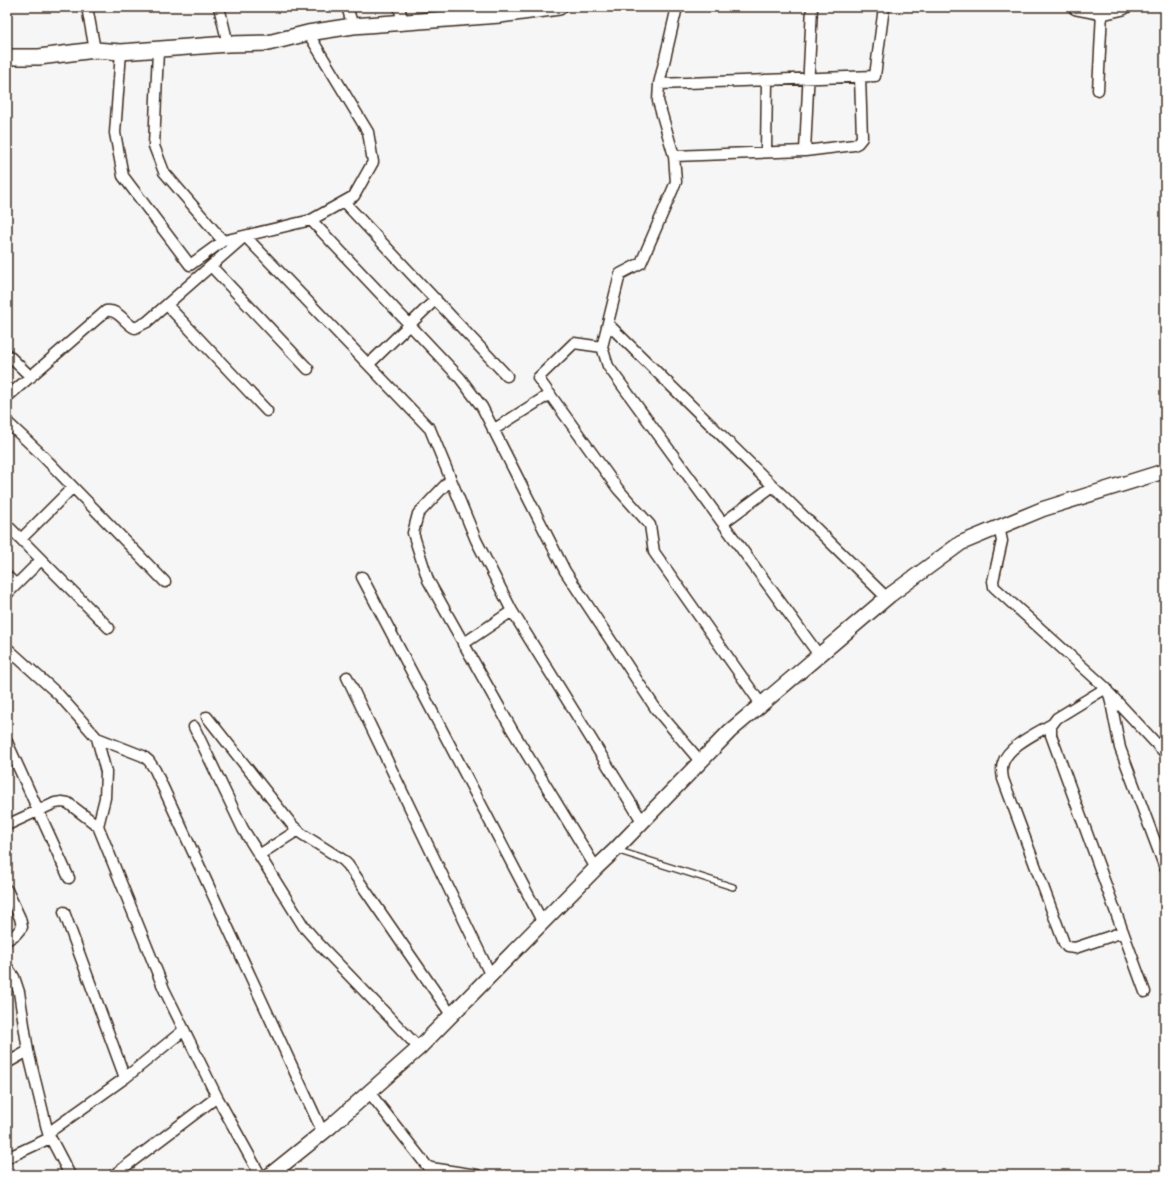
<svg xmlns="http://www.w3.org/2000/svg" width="1172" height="1182" font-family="Delius,sans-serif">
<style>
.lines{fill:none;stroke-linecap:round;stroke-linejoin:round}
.lane-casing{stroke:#3b2a1e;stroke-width:8}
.street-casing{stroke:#3b2a1e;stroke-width:13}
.secondary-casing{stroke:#3b2a1e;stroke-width:17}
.primary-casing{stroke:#3b2a1e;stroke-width:18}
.lane{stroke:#fff;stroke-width:5}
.street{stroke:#fff;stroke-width:10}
.secondary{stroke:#fff;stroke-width:14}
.primary{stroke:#fff;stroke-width:15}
</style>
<rect width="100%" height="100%" fill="#f7f6f6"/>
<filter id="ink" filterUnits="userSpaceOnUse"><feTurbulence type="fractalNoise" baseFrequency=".025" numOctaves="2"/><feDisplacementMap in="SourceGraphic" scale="8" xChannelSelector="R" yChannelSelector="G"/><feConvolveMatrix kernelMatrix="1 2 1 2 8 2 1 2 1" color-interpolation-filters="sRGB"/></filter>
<g filter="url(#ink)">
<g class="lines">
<defs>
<path id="lane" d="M 616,850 L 733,887"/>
<path id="street" d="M 87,7 L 95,50
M 219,7 L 228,44
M 347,7 L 353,26
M 399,7 L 403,22
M 677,7 L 659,84 L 658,101 L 674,156 L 676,182 L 641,263 L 620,274 L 602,347 L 608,366 L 819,655
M 158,50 L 154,146 L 164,172 L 223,241 L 311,220 L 354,196 L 373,162 L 368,132 L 308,33
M 121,52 L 115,133 L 123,176 L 190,265 L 223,241
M 659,84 L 875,76 L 884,7
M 1098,90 L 1102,12
M 805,151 L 812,7
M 766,152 L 767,80
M 674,156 L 805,151 L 854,145 L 858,143 L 862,138 L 860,77
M 344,202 L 507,376
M 311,220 L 460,378 L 482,407 L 565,571 L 656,709 L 700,761
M 211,266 L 308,369
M 167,305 L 267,411
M 608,324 L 887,598
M 602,347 L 574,343 L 538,378 L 618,489 L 650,525 L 654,552 L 761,704
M 7,354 L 31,377
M 369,364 L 436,299
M 7,397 L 106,311 C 119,309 125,324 135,328 L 147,322 L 245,236 L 430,429 L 476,540 L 512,611 L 642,821
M 7,422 L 39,452 L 165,582
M 493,430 L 550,394
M 451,479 L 418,514 L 413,533 L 428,580 L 511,728 L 596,868
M 723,523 L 773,486
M 7,525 L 109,628
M 999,527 L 1002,541 L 993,581 L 994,587 L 1106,688 L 1110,697 L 1120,748 L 1165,868
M 21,539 L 73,487
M 7,576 L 16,585
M 362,577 L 543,923
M 7,594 L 41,560
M 463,644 L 512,611
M 7,648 L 59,695 L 97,738 L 106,772 L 105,798 L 98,826 L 164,989 L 217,1097 L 260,1175
M 347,677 L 491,976
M 1106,688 L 1057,718 L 1051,726 L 1051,735 L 1145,992
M 1109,693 L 1165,753
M 207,717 L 293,826 L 302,834 L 343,860 L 348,865 L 452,1016
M 1052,724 C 1037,733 1008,746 1003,763 C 1001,768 1002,773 1003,779 L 1064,943 L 1067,947 L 1075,948 L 1123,932
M 194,727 L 243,829 L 304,927 L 319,944 L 419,1048
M 97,738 L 143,756 L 149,761 L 155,770 L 323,1133
M 7,742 L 69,878
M 7,825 L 55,803 L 62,802 L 68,803 L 98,826
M 259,855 L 298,830
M 7,890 L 20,918 L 22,927 L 16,934 L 7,940
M 64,912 L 125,1078
M 7,967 L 14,977 L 19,992 L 28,1051 L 48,1133 L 70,1175
M 7,1063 L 28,1051
M 369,1092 L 427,1166 L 431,1168 L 477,1175
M 48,1133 L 125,1078 L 184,1030
M 7,1158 L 50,1138
M 114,1175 L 217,1097"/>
<path id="secondary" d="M 270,1175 L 331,1126 L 419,1048 L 596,868 L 615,850 L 730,731 L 890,595 L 961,543 L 1043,509 L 1165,471"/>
<path id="primary" d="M 1076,7 L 1102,12 L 1123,7
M 7,57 L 39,57 L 95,50 L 121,52 L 228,44 L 268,43 L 308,33 L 353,26 L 500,15 L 559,7"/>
</defs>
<use href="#lane" class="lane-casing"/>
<use href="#street" class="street-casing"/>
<use href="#secondary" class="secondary-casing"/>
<use href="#primary" class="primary-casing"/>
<use href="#lane" class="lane"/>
<use href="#street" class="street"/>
<use href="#secondary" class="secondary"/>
<use href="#primary" class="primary"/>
</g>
</g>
<rect width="1172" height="1182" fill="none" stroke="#fff" stroke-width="24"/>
<rect x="12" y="12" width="1148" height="1158" fill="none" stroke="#3b2a1e" stroke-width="1.5" filter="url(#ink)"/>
</svg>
